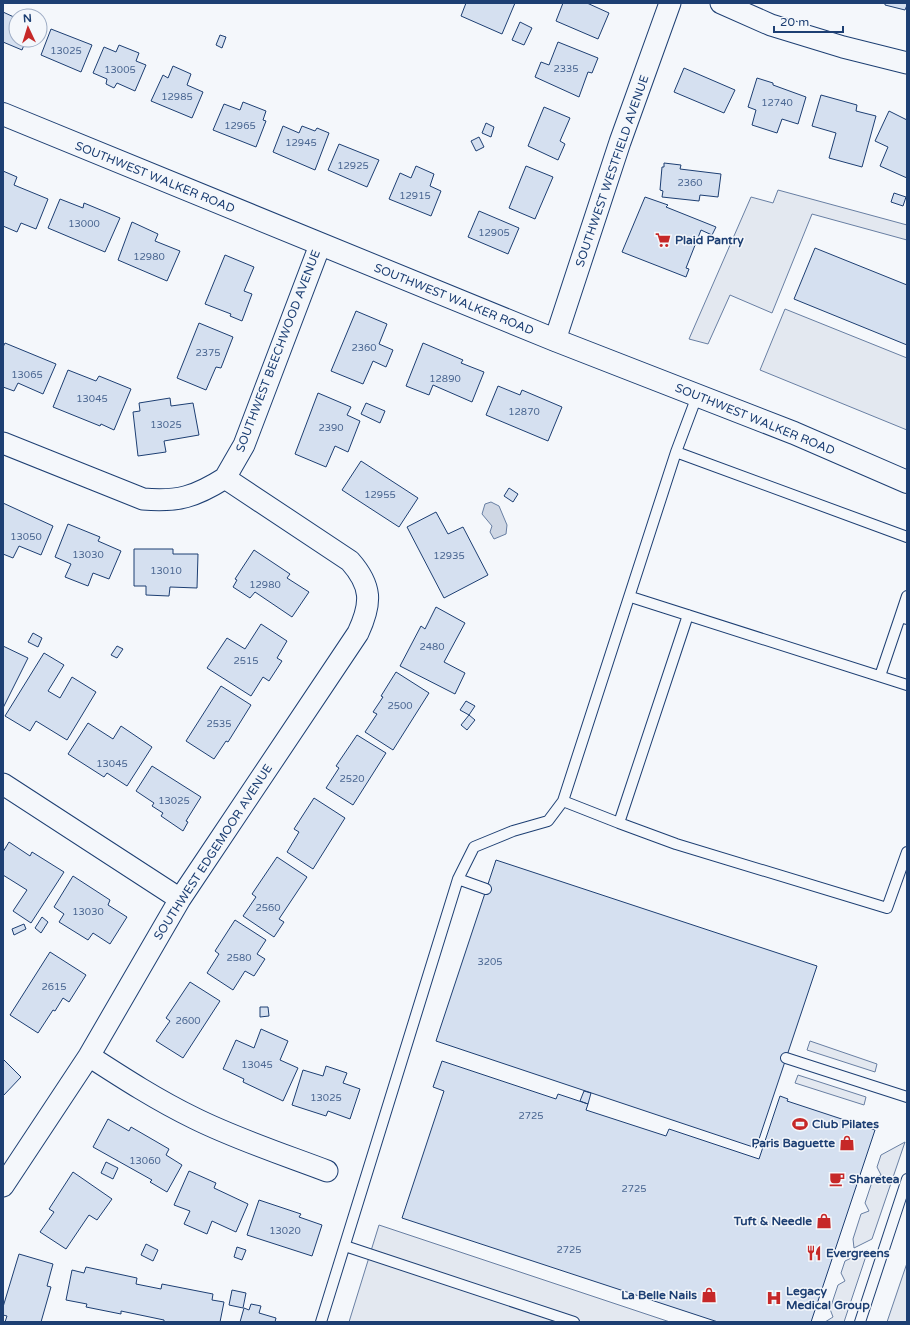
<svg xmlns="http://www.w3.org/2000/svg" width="910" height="1325" font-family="'Varela Round',sans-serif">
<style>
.parking{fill:#e3e8f0;stroke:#687fa3}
.water{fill:#cfd7e4;stroke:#687fa3}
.building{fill:#d5e0f0;stroke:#1d3f73}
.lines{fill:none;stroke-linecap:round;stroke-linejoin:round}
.service-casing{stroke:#1d3f73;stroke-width:12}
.minor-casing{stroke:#1d3f73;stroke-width:23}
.secondary-casing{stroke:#1d3f73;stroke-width:24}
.service{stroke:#f4f7fb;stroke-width:10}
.minor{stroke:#f4f7fb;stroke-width:21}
.secondary{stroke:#f4f7fb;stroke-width:22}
.labels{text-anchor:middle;stroke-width:3;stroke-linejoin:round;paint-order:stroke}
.number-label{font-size:10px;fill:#4b6792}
.street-label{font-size:12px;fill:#1d3f73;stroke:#f4f7fb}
.poi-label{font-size:12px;font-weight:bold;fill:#1d3f73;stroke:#f4f7fb;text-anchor:start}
</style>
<rect width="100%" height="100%" fill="#f4f7fb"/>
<path class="parking" d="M 778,190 L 907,225 L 907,240 L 812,214 L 772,313 L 730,295 L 708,344 L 689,339 L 751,197 L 773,203 Z
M 785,309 L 907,358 L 907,430 L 760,370 Z
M 810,1041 L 877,1064 L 875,1072 L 807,1050 Z
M 798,1075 L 866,1097 L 864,1105 L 795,1083 Z
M 905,1142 L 872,1239 L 854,1248 L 853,1239 L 861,1214 L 869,1211 L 865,1203 L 873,1179 L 881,1175 L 877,1167 L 881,1155 Z
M 379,1225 L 670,1322 L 349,1322 Z
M 868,1250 L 844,1322 L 825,1322 L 833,1317 L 830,1309 L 838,1285 L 845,1281 L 841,1273 L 845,1261 Z
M 907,1263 L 907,1322 L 887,1322 Z"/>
<path class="water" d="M 491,502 L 499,506 L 507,525 L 506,534 L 494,539 L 490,532 L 492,526 L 482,514 L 485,504 Z"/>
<path class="building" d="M 466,3 L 515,3 L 502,34 L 461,16 Z
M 563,3 L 587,3 L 609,13 L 598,39 L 556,21 Z
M 885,3 L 907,3 L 907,5 L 905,10 L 885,5 Z
M 3,12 L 16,18 L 16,40 L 26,40 L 22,50 L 3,42 Z
M 520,22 L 532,28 L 524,45 L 512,40 Z
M 51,29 L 92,45 L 81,72 L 41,55 Z
M 220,35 L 226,37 L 222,48 L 216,45 Z
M 558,42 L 598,58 L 592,73 L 588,72 L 579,97 L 535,77 L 541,62 L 549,65 Z
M 119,45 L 139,53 L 136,61 L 146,65 L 135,91 L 117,83 L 114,88 L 106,84 L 107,79 L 93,73 L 104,47 L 116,52 Z
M 173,66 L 191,74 L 187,85 L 203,92 L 192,118 L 151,101 L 163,75 L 168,78 Z
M 684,68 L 735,90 L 724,113 L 674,92 Z
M 757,78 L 773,83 L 773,85 L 806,97 L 798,124 L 782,119 L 777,133 L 752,125 L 756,110 L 748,107 Z
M 821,95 L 857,105 L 856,111 L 876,116 L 862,167 L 829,158 L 836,133 L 812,126 Z
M 243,102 L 266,111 L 263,120 L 266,121 L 256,147 L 213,130 L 224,104 L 240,110 Z
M 544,107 L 570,118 L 560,141 L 565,144 L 558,160 L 528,146 Z
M 889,111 L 907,120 L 907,178 L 880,166 L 888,147 L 875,141 Z
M 486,123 L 494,127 L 491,137 L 482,133 Z
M 283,126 L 299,133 L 302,126 L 315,131 L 317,128 L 329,133 L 315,170 L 273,152 Z
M 479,137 L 484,147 L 476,151 L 471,141 Z
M 339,144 L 379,160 L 367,187 L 328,170 Z
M 664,163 L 681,165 L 680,169 L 721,174 L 718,197 L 700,195 L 699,201 L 662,197 L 663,191 L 660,190 L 662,167 L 664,167 Z
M 416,166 L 434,174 L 430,186 L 441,191 L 431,216 L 389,199 L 400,173 L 411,178 Z
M 526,166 L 553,177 L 535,219 L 509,208 Z
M 3,171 L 17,177 L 14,185 L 48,199 L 36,229 L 21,223 L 17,232 L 3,226 Z
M 894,193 L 906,197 L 903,206 L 891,202 Z
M 645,197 L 668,205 L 666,207 L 716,227 L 712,235 L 701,230 L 686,268 L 689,269 L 686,277 L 622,252 Z
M 60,199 L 83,208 L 84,203 L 120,218 L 105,252 L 48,228 Z
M 479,211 L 519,228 L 508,254 L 468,237 Z
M 132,222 L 158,234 L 155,241 L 180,251 L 167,281 L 118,260 Z
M 815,248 L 907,285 L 907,345 L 794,299 Z
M 225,255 L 254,267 L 244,291 L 252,294 L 242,321 L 230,316 L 231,314 L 205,304 Z
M 356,311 L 387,324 L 379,344 L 393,350 L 386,367 L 373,361 L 363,384 L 331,371 Z
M 199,323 L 233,337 L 221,368 L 216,367 L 206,390 L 177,378 Z
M 5,343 L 56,364 L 43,394 L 18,383 L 14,391 L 3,387 L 3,347 Z
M 423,343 L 463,360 L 461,363 L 484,372 L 472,402 L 433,385 L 429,395 L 406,386 Z
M 68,370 L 96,381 L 99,376 L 131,389 L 114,430 L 101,424 L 100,426 L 53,407 Z
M 498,386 L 520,395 L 522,390 L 562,407 L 548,441 L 486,415 Z
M 318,393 L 351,407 L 347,415 L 360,421 L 348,452 L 335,446 L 326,467 L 295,454 Z
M 170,398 L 171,406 L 193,403 L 199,435 L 164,441 L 166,452 L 138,456 L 133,412 L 140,411 L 139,403 Z
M 366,403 L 385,411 L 380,423 L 361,414 Z
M 361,461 L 418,498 L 399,527 L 342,490 Z
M 509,488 L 518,494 L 513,502 L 504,496 Z
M 3,503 L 53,526 L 41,555 L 19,546 L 13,558 L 3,554 Z
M 436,512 L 448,534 L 463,527 L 488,575 L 444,598 L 407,527 Z
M 68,524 L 100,537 L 98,541 L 121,551 L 109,579 L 93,573 L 88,586 L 65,577 L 71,564 L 55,557 Z
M 134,549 L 173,549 L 173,554 L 198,554 L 197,588 L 170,587 L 169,596 L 146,595 L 146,586 L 134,586 Z
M 254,550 L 290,574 L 287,578 L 309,592 L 292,617 L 255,592 L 250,598 L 233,587 L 237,580 L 235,579 Z
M 436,607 L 465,623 L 444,662 L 465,673 L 455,694 L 400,666 L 421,626 L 425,629 Z
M 261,624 L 287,641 L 277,658 L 282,661 L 269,681 L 263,677 L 251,696 L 207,668 L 227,638 L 245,649 Z
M 33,633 L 42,638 L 38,647 L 28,642 Z
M 3,646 L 28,658 L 3,708 Z
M 117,646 L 123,649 L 117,658 L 111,655 Z
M 44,653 L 64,665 L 48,691 L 60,698 L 72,677 L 96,692 L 67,740 L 36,721 L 30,731 L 5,716 Z
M 396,672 L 429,693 L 393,750 L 365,732 L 377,714 L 373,712 L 383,697 L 381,696 Z
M 221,686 L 251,705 L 228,742 L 226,741 L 214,759 L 186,741 Z
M 466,701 L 475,706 L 469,715 L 460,710 Z
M 469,715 L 475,720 L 467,730 L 461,725 Z
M 88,723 L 113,739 L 121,726 L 152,747 L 127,786 L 107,773 L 104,777 L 68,754 Z
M 357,735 L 386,753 L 353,805 L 326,788 L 339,768 L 336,766 Z
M 152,766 L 201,797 L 186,821 L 188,822 L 183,831 L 161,816 L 163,813 L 152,806 L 154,803 L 136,791 Z
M 314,798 L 345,818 L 313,869 L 287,852 L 299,832 L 294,829 Z
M 9,842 L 30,856 L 32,852 L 64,872 L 31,923 L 13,911 L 27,890 L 3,875 L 3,852 Z
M 277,857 L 307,877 L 279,919 L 284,922 L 274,937 L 243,916 L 256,897 L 252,894 Z
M 496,860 L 817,966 L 756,1148 L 436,1041 Z
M 73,876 L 110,900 L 108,905 L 127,917 L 110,944 L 93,933 L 88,940 L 59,922 L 64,914 L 54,907 Z
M 42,917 L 48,922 L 41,933 L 35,928 Z
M 235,920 L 266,940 L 257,954 L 265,959 L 254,976 L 245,971 L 233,990 L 207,973 L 219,954 L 215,951 Z
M 24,924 L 26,929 L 14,935 L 12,929 Z
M 50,952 L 86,975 L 69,1002 L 63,998 L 55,1011 L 53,1010 L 38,1033 L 10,1015 Z
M 190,982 L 220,1001 L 183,1058 L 156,1041 L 170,1021 L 166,1018 Z
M 260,1007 L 268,1007 L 269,1016 L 260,1017 Z
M 261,1029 L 288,1041 L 280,1060 L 298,1068 L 283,1101 L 243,1082 L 244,1079 L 223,1069 L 236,1040 L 254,1048 Z
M 3,1059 L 21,1077 L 3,1096 Z
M 442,1061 L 556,1099 L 558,1094 L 588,1104 L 586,1110 L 666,1136 L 669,1129 L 759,1159 L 780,1096 L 788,1099 L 787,1101 L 875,1130 L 811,1322 L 718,1322 L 402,1218 L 444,1091 L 433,1087 Z
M 326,1066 L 347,1073 L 343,1083 L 360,1089 L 350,1119 L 328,1111 L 326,1116 L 292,1105 L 303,1070 L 323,1076 Z
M 584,1091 L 591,1093 L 588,1104 L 580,1101 Z
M 108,1119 L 129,1131 L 131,1127 L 169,1149 L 166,1155 L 182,1165 L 167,1192 L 150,1182 L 152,1180 L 93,1147 Z
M 106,1162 L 118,1168 L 113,1179 L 101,1173 Z
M 189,1171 L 216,1183 L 214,1188 L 248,1204 L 236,1232 L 212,1221 L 207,1234 L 184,1224 L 190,1211 L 174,1205 Z
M 73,1172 L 112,1199 L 97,1220 L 89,1215 L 66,1249 L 40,1232 L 54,1212 L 49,1209 Z
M 259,1200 L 301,1214 L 299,1217 L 322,1225 L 312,1256 L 247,1235 Z
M 146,1244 L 158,1250 L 153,1261 L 141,1255 Z
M 237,1247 L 246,1250 L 242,1260 L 234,1257 Z
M 19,1254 L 53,1264 L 47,1286 L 51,1287 L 41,1322 L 5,1322 L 7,1316 L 3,1315 L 3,1307 Z
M 86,1267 L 137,1278 L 136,1284 L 161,1289 L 162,1284 L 213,1294 L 212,1300 L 224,1302 L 220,1322 L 164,1322 L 164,1320 L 121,1311 L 121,1314 L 86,1307 L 87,1304 L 66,1300 L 72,1270 L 84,1273 Z
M 232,1290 L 246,1293 L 243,1308 L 229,1305 Z
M 251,1304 L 261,1306 L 259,1313 L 276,1318 L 275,1322 L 240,1322 L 244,1308 L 249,1310 Z"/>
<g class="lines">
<defs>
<path id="service" d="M 676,452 L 907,537
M 907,596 L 900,617 L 907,619
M 631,597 L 907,685
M 880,676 L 900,617
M 563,801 L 619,823 L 688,615
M 619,823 L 676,844 L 887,908 L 907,852
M 458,879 L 486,889
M 786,1058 L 907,1097
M 345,1246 L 574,1322
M 321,1322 L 458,879 L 474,847 L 513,831 L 548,821 L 563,801 L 676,452 L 697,396
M 860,1322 L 907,1179"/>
<path id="minor" d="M 721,3 L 771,25 L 843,47 L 907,63
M 555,340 L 620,142 L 670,3
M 3,443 L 143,499 C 178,502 195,497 225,478 L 350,561 C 372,586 372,603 358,633 L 180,899 L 89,1056 L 3,1186
M 225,478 L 244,445 L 320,245
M 3,784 L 180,899
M 89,1056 C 123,1078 157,1100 194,1118 C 236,1139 282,1154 327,1171"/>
<path id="secondary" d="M 3,114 L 555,340 L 794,433 L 907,482"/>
</defs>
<use href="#service" class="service-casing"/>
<use href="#minor" class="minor-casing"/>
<use href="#secondary" class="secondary-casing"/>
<use href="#service" class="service"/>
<use href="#minor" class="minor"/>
<use href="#secondary" class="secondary"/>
</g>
<defs>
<symbol id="supermarket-bare" viewBox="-9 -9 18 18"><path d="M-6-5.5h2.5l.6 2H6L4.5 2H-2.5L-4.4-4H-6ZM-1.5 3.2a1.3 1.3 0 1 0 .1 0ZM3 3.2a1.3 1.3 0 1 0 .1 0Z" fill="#c62828" stroke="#f4f7fb" stroke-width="2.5" paint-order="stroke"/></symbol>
<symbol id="stadium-bare" viewBox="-9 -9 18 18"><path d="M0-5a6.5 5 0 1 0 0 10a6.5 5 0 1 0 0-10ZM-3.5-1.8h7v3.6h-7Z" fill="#c62828" stroke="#f4f7fb" stroke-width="2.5" paint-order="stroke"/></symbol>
<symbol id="shop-bare" viewBox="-9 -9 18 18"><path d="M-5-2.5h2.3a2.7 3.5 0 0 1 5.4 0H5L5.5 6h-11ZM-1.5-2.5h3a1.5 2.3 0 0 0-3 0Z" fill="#c62828" stroke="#f4f7fb" stroke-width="2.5" paint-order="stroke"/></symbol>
<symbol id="cafe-bare" viewBox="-9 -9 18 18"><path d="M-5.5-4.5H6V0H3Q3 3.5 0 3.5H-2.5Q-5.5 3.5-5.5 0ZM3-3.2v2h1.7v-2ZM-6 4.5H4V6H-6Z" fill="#c62828" stroke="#f4f7fb" stroke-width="2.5" paint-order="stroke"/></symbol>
<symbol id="restaurant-bare" viewBox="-9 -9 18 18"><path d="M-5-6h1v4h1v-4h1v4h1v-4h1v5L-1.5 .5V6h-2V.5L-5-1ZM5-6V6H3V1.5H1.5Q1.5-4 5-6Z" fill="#c62828" stroke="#f4f7fb" stroke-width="2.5" paint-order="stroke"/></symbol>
<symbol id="hospital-bare" viewBox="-9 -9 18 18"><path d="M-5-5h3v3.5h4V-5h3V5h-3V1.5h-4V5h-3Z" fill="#c62828" stroke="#f4f7fb" stroke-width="2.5" paint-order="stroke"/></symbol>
</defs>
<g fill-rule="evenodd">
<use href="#supermarket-bare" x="652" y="229" width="22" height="22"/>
<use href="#stadium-bare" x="789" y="1113" width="22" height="22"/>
<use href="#shop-bare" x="836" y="1132" width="22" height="22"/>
<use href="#cafe-bare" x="826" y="1168" width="22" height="22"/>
<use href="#shop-bare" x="813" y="1210" width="22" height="22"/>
<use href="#restaurant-bare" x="803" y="1242" width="22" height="22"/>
<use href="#shop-bare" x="698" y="1284" width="22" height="22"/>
<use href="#hospital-bare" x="763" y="1287" width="22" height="22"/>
</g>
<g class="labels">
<g class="number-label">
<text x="66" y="54">13025</text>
<text x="566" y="72">2335</text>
<text x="120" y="73">13005</text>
<text x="177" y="100">12985</text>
<text x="777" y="106">12740</text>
<text x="240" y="129">12965</text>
<text x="301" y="146">12945</text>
<text x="353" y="169">12925</text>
<text x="690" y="186">2360</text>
<text x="415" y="199">12915</text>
<text x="84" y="227">13000</text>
<text x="494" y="236">12905</text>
<text x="149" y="260">12980</text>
<text x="364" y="351">2360</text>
<text x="208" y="356">2375</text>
<text x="27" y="378">13065</text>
<text x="445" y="382">12890</text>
<text x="92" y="402">13045</text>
<text x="524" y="415">12870</text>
<text x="166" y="428">13025</text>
<text x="331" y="431">2390</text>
<text x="380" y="498">12955</text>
<text x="26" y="540">13050</text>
<text x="88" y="558">13030</text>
<text x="449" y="559">12935</text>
<text x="166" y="574">13010</text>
<text x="265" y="588">12980</text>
<text x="432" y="650">2480</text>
<text x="246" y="664">2515</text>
<text x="400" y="709">2500</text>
<text x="219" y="727">2535</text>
<text x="112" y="767">13045</text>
<text x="352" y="782">2520</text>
<text x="174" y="804">13025</text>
<text x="268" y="911">2560</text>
<text x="88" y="915">13030</text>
<text x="239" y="961">2580</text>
<text x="490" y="965">3205</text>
<text x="54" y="990">2615</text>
<text x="188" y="1024">2600</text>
<text x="257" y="1068">13045</text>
<text x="326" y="1101">13025</text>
<text x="531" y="1119">2725</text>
<text x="145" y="1164">13060</text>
<text x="634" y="1192">2725</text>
<text x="285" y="1234">13020</text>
<text x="569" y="1253">2725</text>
</g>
<g class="street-label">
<text transform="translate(612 171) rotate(-71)" y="4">SOUTHWEST WESTFIELD AVENUE</text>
<text transform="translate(155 177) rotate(22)" y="4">SOUTHWEST WALKER ROAD</text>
<text transform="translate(454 299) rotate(22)" y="4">SOUTHWEST WALKER ROAD</text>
<text transform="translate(278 351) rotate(-69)" y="4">SOUTHWEST BEECHWOOD AVENUE</text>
<text transform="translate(755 419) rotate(22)" y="4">SOUTHWEST WALKER ROAD</text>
<text transform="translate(213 852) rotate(-57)" y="4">SOUTHWEST EDGEMOOR AVENUE</text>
</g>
<g class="poi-label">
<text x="675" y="244">Plaid Pantry</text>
<text x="812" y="1128">Club Pilates</text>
<text x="835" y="1147" text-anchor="end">Paris Baguette</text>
<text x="849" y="1183">Sharetea</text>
<text x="812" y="1225" text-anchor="end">Tuft &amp; Needle</text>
<text x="826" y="1257">Evergreens</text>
<text x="786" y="1295">Legacy<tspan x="786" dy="14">Medical Group</tspan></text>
<text x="697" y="1299" text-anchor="end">La Belle Nails</text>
</g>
</g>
<rect width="910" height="1325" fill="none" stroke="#1d3f73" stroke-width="8"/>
<g transform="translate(28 28) rotate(356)"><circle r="19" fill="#f4f7fb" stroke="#9eadc5"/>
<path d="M0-3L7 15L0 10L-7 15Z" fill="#c62828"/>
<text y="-6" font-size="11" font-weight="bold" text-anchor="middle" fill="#1d3f73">N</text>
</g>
<path d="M774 26v6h69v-6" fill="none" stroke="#1d3f73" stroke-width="2"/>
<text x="780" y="26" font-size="12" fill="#1d3f73" stroke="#f4f7fb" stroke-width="3" paint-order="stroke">20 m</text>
</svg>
